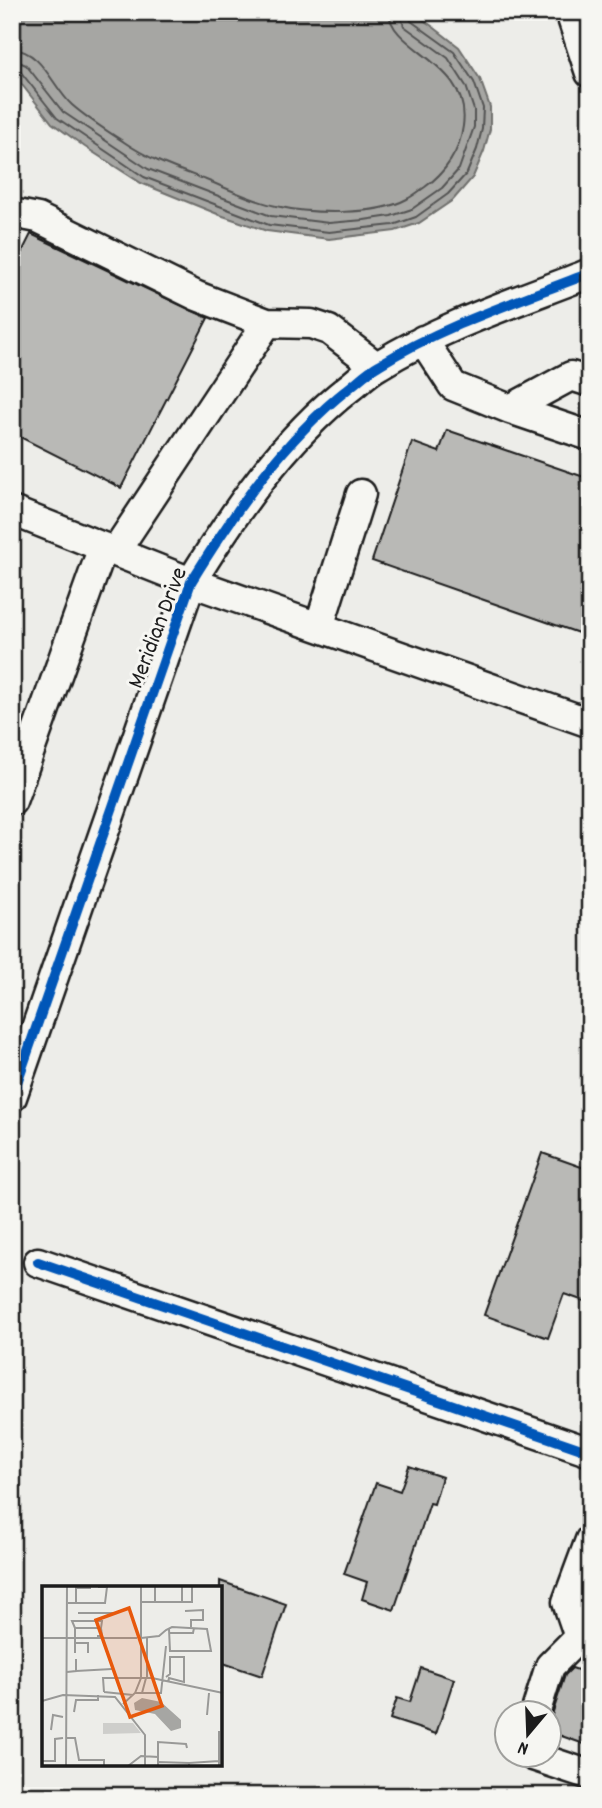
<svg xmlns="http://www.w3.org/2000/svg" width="602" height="1808" font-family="Dekko,sans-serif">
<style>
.water{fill:#a6a6a3;stroke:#6f6f6d;stroke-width:2}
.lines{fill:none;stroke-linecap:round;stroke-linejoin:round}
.shore{stroke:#535352;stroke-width:2}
.building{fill:#b9b9b6;stroke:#1c1c1c;stroke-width:2}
.minor-casing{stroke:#1c1c1c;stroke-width:33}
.minor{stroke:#f6f6f2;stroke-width:28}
.cycleway-casing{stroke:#f6f6f2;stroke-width:15}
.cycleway{stroke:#0057b8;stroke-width:10}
.labels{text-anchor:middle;stroke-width:6;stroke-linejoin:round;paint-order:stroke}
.street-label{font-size:24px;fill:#1c1c1c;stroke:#f6f6f2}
.inset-road{fill:none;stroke:#999997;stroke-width:2}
.view{fill:#e8590c;fill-opacity:0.15;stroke:#e8590c;stroke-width:3.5}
.inset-edge{fill:none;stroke:#1c1c1c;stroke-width:3.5}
</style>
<rect width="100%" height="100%" fill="#edede9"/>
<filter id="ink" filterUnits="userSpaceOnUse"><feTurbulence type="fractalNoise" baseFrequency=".0143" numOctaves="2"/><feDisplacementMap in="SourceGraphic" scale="14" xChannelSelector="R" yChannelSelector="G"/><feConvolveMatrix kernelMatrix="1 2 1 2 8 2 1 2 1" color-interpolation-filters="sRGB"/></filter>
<g filter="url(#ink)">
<path class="water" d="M 12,12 L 405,12 L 416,15 L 432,26 L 459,47 L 480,79 L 490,107 L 490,129 L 484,151 L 473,177 L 453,200 L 419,223 L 395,231 L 329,239 L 267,231 L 220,215 L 141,183 L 85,147 L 52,123 L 12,72 Z"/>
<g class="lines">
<path class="shore" d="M 12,49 C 42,50 53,88 72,105 C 88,119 107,131 124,142 C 150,160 177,169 206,180 C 229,189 252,201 276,206 C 310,214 376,216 407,199 C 413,196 419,191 425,187 C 445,173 460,151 463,126 C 472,63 390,50 389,12
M 12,59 L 26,65 L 63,112 L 148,169 L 271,216 L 329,223 L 364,220 L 391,216 L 412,209 L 442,188 L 459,169 L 474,127 L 474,110 L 466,86 L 448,58 L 404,26 L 399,12
M 12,68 L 20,71 L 57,118 L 144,177 L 269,225 L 329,232 L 365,228 L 393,225 L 416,217 L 448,194 L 467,173 L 477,149 L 482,129 L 483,108 L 474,82 L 454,52 L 411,21 L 408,12"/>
</g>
<path class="building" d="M 31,234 L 208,318 L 121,488 L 12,433 L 12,272 Z
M 447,430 L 590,479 L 590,637 L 372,561 L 412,442 L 439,452 Z
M 542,1153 L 590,1170 L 590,1303 L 564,1294 L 548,1338 L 484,1315 Z
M 409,1466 L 442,1477 L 434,1504 L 430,1503 L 394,1610 L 362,1599 L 367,1582 L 344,1574 L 376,1483 L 400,1491 Z
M 220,1581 L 286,1604 L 262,1676 L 220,1662 Z
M 421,1668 L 454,1679 L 436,1734 L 390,1719 L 397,1698 L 410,1702 Z
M 572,1668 L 590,1674 L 590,1746 L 550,1732 L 550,1721 L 565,1675 Z"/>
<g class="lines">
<defs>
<path id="minor" d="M 570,12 L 590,73
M 12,213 L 38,218 L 197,296 L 267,323
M 423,340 L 453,386 L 510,409 L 590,436
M 510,409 L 571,376 L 590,382
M 12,511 L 191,582 L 590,723
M 115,552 L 267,323 L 311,324 L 329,330 L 376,366
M 319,627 L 361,494
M 12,801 L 103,547
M 12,1097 L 191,582 C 235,511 283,440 349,388 C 359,380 368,371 379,365 C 444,325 519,301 590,273
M 38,1262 L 590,1452
M 590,1540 L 567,1602 L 579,1637 L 590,1641
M 535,1714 L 550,1666 L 579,1637
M 533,1756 L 590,1775"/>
</defs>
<use href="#minor" class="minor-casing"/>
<use href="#minor" class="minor"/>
<defs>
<path id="cycleway" d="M 12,1097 L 191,582 C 235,511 283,440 349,388 C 359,380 368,371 379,365 C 444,325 519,301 590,273
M 38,1262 L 590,1452"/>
</defs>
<use href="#cycleway" class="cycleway-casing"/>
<use href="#cycleway" class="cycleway"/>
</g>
</g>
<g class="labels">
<g class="street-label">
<text transform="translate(156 627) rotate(-69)" y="8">Meridian Drive</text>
</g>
</g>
<g transform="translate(42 1586)">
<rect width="180" height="180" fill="#edede9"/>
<path d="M 61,137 L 91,137 L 99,147 L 61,148 Z" fill="#cececb"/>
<path d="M 100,112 L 119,116 L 139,134 L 139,142 L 129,145 L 113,128 L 93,124 L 92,117 Z" fill="#a6a6a3"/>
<path class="inset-road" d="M 99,16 L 113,16 L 113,0M 113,16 L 140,16 L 140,0M 140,16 L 150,16 L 150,0M 26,17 L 63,17 L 65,1 L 56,1M 34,17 L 34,2 L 49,2M 143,25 L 161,24 L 161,34 L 149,34 L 149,41M 36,27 L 72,27M 33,42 L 30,35 L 60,35 L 59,42M 127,47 L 151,47 L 152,42M 0,52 L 95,52M 99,52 L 117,50 L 124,44 L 130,41 L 165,43 L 169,65 L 128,65 L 127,43M 34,57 L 46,57 L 46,67M 33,67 L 33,42 L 59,42 L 60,50 L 55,50M 34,85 L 70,83M 25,86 L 34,85 L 34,73M 124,91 L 128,88 L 128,71 L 142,71 L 142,96 L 127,92 L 126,96M 105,92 L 105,52M 62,106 L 61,92 L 110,92 L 181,107M 62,106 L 91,109M 93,107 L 100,107 L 104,92M 100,107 L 119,107 L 124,60M 0,115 L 21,109 L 73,111 L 103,149 L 103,180M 81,118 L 93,107 L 99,92 L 99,0M 32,126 L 34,114 L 56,114 L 56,109M 165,129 L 167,107M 9,144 L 11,129 L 21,131M 25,152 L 33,152 L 37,174 L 62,174 L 62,180M 116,171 L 116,156 L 144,158 L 145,162M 147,177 L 177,175M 0,180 L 0,175 L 13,175 L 13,153 L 21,152M 24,180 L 25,0M 86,180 L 99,170 L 116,171 L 116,176M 116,180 L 116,176 L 147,177 L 147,180M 177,180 L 177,145"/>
<path class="view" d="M 87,22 L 120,120 L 88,131 L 54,34 Z"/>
<rect width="180" height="180" class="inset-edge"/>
</g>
<rect width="602" height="1808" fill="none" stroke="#f6f6f2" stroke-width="42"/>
<rect x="21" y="21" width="560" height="1766" fill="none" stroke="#1c1c1c" stroke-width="2.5" filter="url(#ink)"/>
<g transform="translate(528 1734) rotate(199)"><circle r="33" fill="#f6f6f2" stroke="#9f9f9c" stroke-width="2"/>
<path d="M0-5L12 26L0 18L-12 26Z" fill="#1c1c1c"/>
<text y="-10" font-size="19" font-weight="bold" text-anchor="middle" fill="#1c1c1c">N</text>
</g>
</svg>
